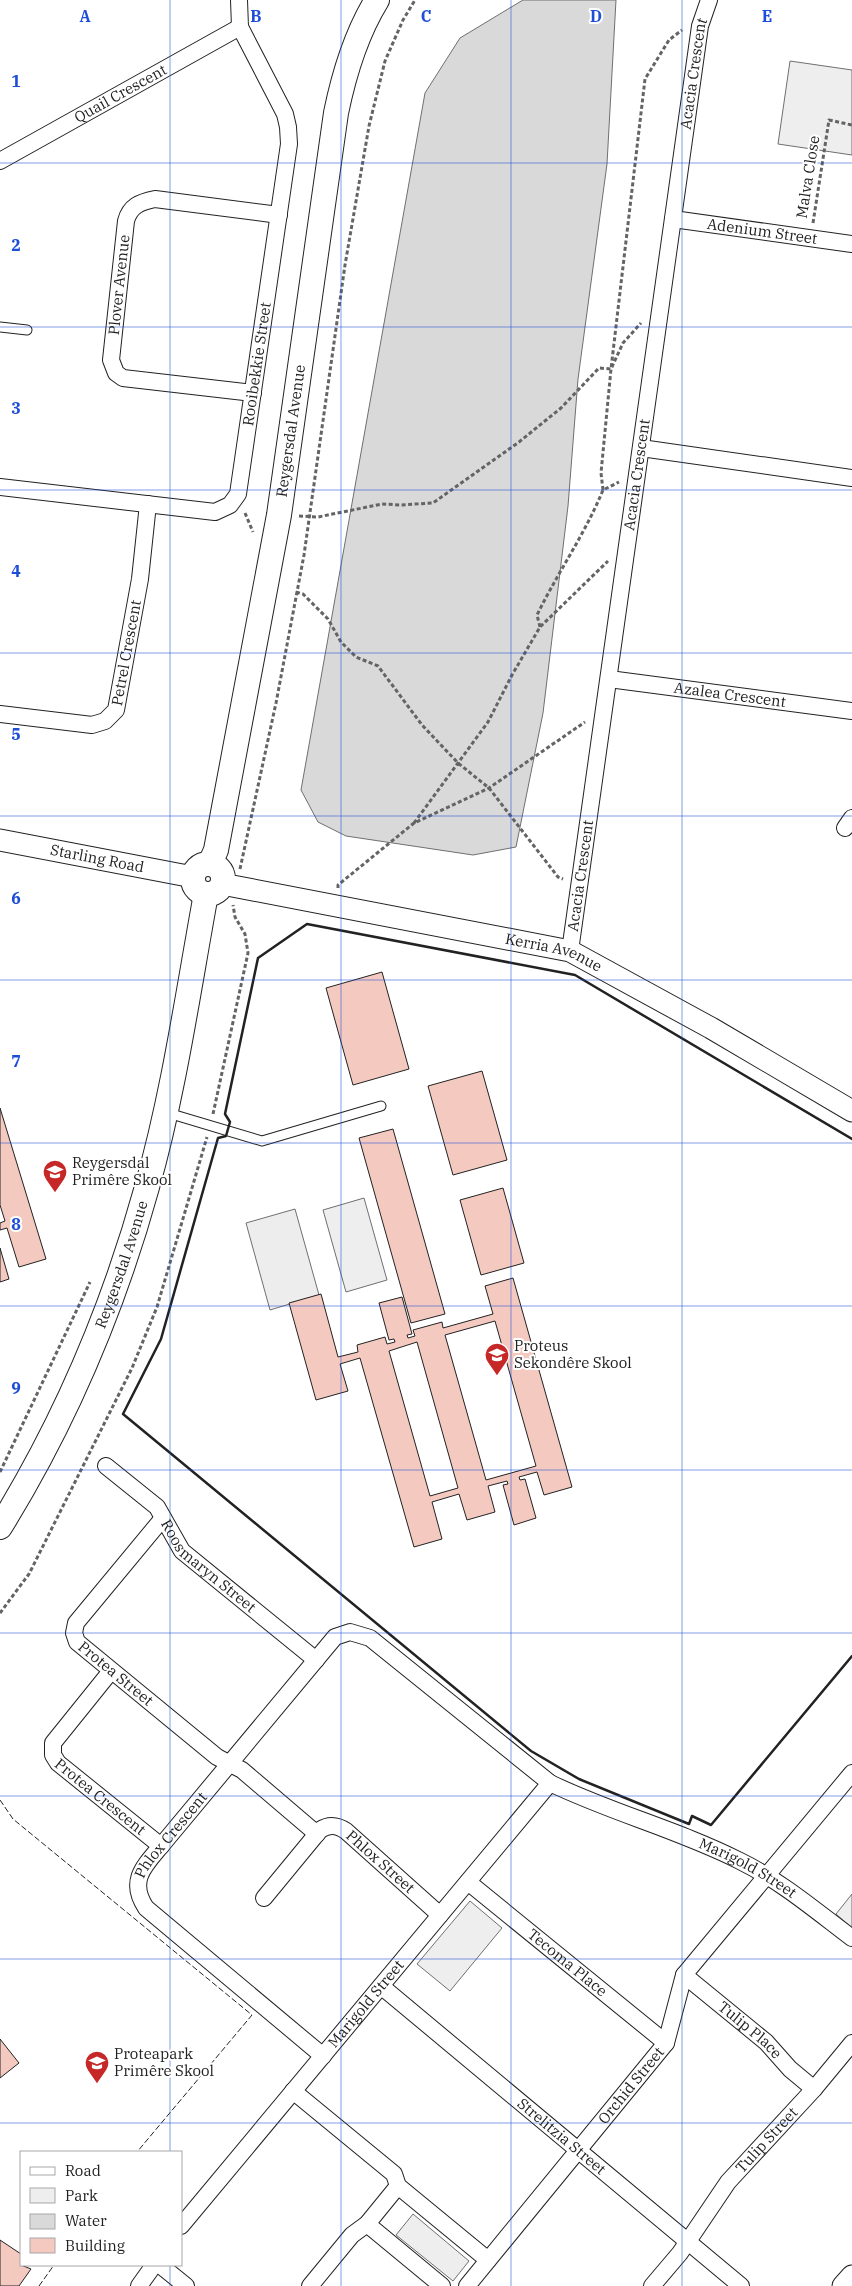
<svg xmlns="http://www.w3.org/2000/svg" width="852" height="2286" font-family="'IBM Plex Serif',serif">
<style>
.green{fill:#eee;stroke:#6f6f6f}
.parking{fill:#ededed;stroke:#6f6f6f}
.water{fill:#d9d9d9;stroke:#6f6f6f}
.building{fill:#f3c9c0;stroke:#222;fill-rule:evenodd}
.lines{fill:none;stroke-linecap:round;stroke-linejoin:round}
.service-casing{stroke:#222;stroke-width:11}
.minor-casing{stroke:#222;stroke-width:18}
.tertiary-casing{stroke:#222;stroke-width:23}
.secondary-casing{stroke:#222;stroke-width:26}
.path{stroke:#646464;stroke-width:3;stroke-dasharray:4 2.5;stroke-linecap:butt}
.service{stroke:#fff;stroke-width:9}
.minor{stroke:#fff;stroke-width:16}
.tertiary{stroke:#fff;stroke-width:21}
.secondary{stroke:#fff;stroke-width:24}
.fence{stroke:#222;stroke-width:1;stroke-dasharray:6 2.5;stroke-linecap:butt}
.wall{stroke:#222;stroke-width:2.5}
.grid{fill:none;stroke:#1d4ed8;stroke-width:1;stroke-opacity:0.55}
.labels{text-anchor:middle;stroke-width:4;stroke-linejoin:round;paint-order:stroke}
.street-label{font-size:15px;fill:#222;stroke:#fff}
.poi-label{font-size:15px;fill:#222;stroke:#fff;text-anchor:start}
.grid-label{font-size:16px;text-anchor:middle;font-weight:bold;fill:#1d4ed8;stroke:#fff;stroke-width:4;stroke-linejoin:round;paint-order:stroke}
</style>
<rect width="100%" height="100%" fill="#fff"/>
<path class="green" d="M 790,61 L 852,70 L 852,155 L 778,144 Z
M 364,1198 L 387,1280 L 346,1292 L 323,1210 Z
M 852,1894 L 852,1928 L 836,1914 Z
M 470,1901 L 502,1928 L 450,1991 L 417,1964 Z
M 413,2214 L 469,2261 L 453,2281 L 396,2235 Z"/>
<path class="parking" d="M 295,1209 L 319,1295 L 270,1310 L 246,1223 Z"/>
<path class="water" d="M 523,0 L 616,0 L 607,164 L 578,379 L 568,506 L 543,713 L 516,847 L 473,855 L 346,836 L 318,822 L 301,790 L 425,93 L 460,38 Z"/>
<path class="building" d="M 382,972 L 409,1069 L 353,1085 L 326,988 Z
M 482,1071 L 507,1160 L 453,1175 L 428,1086 Z
M 0,1108 L 46,1259 L 19,1267 L 7,1228 L 0,1230 L 0,1223 L 5,1221 L 0,1205 Z
M 393,1129 L 445,1314 L 411,1323 L 359,1138 Z
M 503,1188 L 524,1263 L 481,1275 L 460,1200 Z
M 0,1248 L 9,1279 L 0,1282 Z
M 513,1278 L 572,1487 L 544,1495 L 537,1472 L 519,1477 L 520,1480 L 525,1479 L 536,1518 L 514,1525 L 503,1485 L 508,1484 L 507,1481 L 488,1486 L 495,1512 L 467,1520 L 459,1494 L 432,1502 L 442,1539 L 414,1547 L 360,1358 L 340,1364 L 348,1391 L 316,1400 L 289,1303 L 321,1294 L 338,1357 L 358,1352 L 357,1345 L 385,1337 L 387,1344 L 395,1342 L 394,1339 L 389,1340 L 379,1303 L 402,1297 L 412,1334 L 407,1335 L 408,1338 L 415,1336 L 413,1330 L 442,1322 L 443,1328 L 493,1314 L 485,1286 ZM 495,1321 L 536,1466 L 486,1480 L 445,1335 ZM 417,1342 L 458,1488 L 430,1496 L 389,1351 Z
M 0,2039 L 19,2063 L 0,2078 Z
M 0,2240 L 21,2254 L 21,2265 L 31,2269 L 19,2286 L 0,2286 Z"/>
<g class="lines">
<defs>
<path id="service" d="M 0,327 L 27,330
M 168,1113 L 262,1141 L 381,1106"/>
<g id="minor">
<path id="s1" d="M 0,161 L 240,27"/>
<path id="s2" d="M 673,219 L 852,244"/>
<path id="s3" d="M 253,393 L 123,378 L 116,373 L 111,360 L 126,221 C 130,206 140,202 155,199 L 279,215"/>
<path d="M 641,448 L 852,478"/>
<path id="s4" d="M 0,487 L 215,512 L 230,505 L 238,494 L 289,144 L 288,127 L 285,114 L 240,27 L 239,0"/>
<path id="s5" d="M 609,679 L 852,711"/>
<path id="s6" d="M 0,714 L 92,725 L 105,721 L 116,710 L 140,579 L 148,504"/>
<path d="M 845,828 L 852,818"/>
<path id="s7" d="M 570,951 L 700,26 L 709,0"/>
<path id="s8" d="M 106,1466 L 157,1507 L 182,1551 L 316,1660"/>
<path id="s9" d="M 163,1518 L 76,1623 L 74,1633 L 77,1642 L 217,1757 L 242,1770 L 317,1834"/>
<path id="s10" d="M 111,1671 L 53,1743 L 53,1755 L 58,1763 L 161,1846"/>
<path id="s11" d="M 468,1882 L 666,2043"/>
<path id="s12" d="M 264,1898 L 320,1830 C 329,1824 337,1825 346,1831 L 440,1915"/>
<path id="s13" d="M 684,1975 L 766,2042 L 790,2069 L 814,2089"/>
<path id="s14" d="M 381,1986 L 741,2286"/>
<path id="s15" d="M 323,2056 L 146,1908 C 128,1881 144,1866 161,1846 L 335,1637 L 350,1632 L 370,1638 L 550,1783"/>
<path d="M 293,2091 L 394,2174 L 398,2186 L 488,2260"/>
<path d="M 367,2224 L 442,2286"/>
<path id="s16" d="M 181,2226 L 550,1783 C 612,1813 679,1830 740,1861 C 781,1881 816,1911 852,1938"/>
<path d="M 160,2265 L 186,2286"/>
<path d="M 139,2286 L 154,2265"/>
<path d="M 310,2286 L 352,2235 L 367,2224 L 398,2186"/>
<path id="s17" d="M 467,2286 L 666,2043 L 684,1975 L 852,1773"/>
<path id="s18" d="M 652,2286 L 680,2253 L 728,2182 L 814,2089 L 852,2043"/>
</g>
<g id="tertiary">
<path id="s19" d="M 0,840 L 193,877"/>
<path id="s20" d="M 222,884 L 570,951 L 711,1028 L 852,1111"/>
<path d="M 843,2286 L 852,2276"/>
</g>
<g id="secondary">
<path id="s21" d="M 210,864 L 216,850 L 279,515 L 336,113 C 344,74 356,34 377,0"/>
<circle cx="208" cy="879" r="15"/>
<path id="s22" d="M 0,1527 C 65,1422 114,1306 147,1187 C 174,1092 188,992 206,894"/>
</g>
</defs>
<use href="#service" class="service-casing"/>
<use href="#minor" class="minor-casing"/>
<use href="#tertiary" class="tertiary-casing"/>
<use href="#secondary" class="secondary-casing"/>
<path class="path" d="M 813,223 L 829,120 L 852,125
M 603,490 L 601,473 L 611,369 L 623,343 L 641,323
M 245,513 L 253,532
M 299,516 L 318,517 L 382,504 L 400,505 L 433,503 L 519,442 L 561,408 L 599,368 L 611,369 L 645,79 L 669,40 L 682,30
M 296,592 L 303,594 L 328,619 L 341,642 L 356,657 L 378,666 L 422,725 L 458,763 L 489,788 L 558,877 L 563,879
M 540,627 L 537,615 C 558,572 585,534 603,490 L 619,482
M 414,823 L 488,722 L 512,675 L 540,627 L 608,561
M 240,869 L 276,703 L 304,555 L 345,265 L 369,126 L 385,61 L 403,20 L 415,0
M 338,888 L 338,885 L 414,823 L 489,788 L 585,722
M 213,1114 L 248,953 L 245,934 L 235,917 L 233,905
M 0,1472 L 90,1282
M 0,1613 L 29,1574 L 132,1368 L 157,1307 L 207,1137"/>
<use href="#service" class="service"/>
<use href="#minor" class="minor"/>
<use href="#tertiary" class="tertiary"/>
<use href="#secondary" class="secondary"/>
<path class="fence" d="M 0,1800 L 13,1819 L 252,2015 L 137,2152
M 39,2286 L 54,2265"/>
<path class="wall" d="M 852,1139 L 575,975 L 307,924 L 258,958 L 225,1114 L 230,1122 L 226,1136 L 218,1138 L 161,1339 L 123,1414 L 531,1751 L 579,1779 L 689,1824 L 692,1816 L 711,1825 L 852,1656"/>
</g>
<path class="grid" d="M 170,0 L 170,2152M 341,0 L 341,2286M 511,0 L 511,2286M 682,0 L 682,2286M 0,163 L 852,163M 0,327 L 852,327M 0,490 L 852,490M 0,653 L 852,653M 0,816 L 852,816M 0,980 L 852,980M 0,1143 L 852,1143M 0,1306 L 852,1306M 0,1470 L 852,1470M 0,1633 L 852,1633M 0,1796 L 852,1796M 0,1959 L 852,1959M 0,2123 L 852,2123M 170,2265 L 170,2286"/>
<defs>
<symbol id="school-pin" viewBox="-11 -11 22 30"><path d="M0 17L-7.5 6A9.5 9.5 0 1 1 7.5 6Z" fill="#c62828" stroke="#fff"/><path d="M0-5L7-2L0 1L-7-2ZM-4 1L0 2.5L4 1V4Q0 6-4 4Z" fill="#fff"/></symbol>
</defs>
<g fill-rule="evenodd">
<use href="#school-pin" x="41" y="1158" width="28" height="38"/>
<use href="#school-pin" x="483" y="1341" width="28" height="38"/>
<use href="#school-pin" x="83" y="2049" width="28" height="38"/>
</g>
<g class="labels">
<g class="street-label">
<text dy="5" stroke="none"><textPath href="#s7" startOffset="886">Acacia Crescent</textPath></text>
<text dy="5" stroke="none"><textPath href="#s1" startOffset="138">Quail Crescent</textPath></text>
<text transform="translate(808 177) rotate(-81)" y="5">Malva Close</text>
<text dy="5" stroke="none"><textPath href="#s2" startOffset="90">Adenium Street</textPath></text>
<text dy="5" stroke="none"><textPath href="#s3" startOffset="229">Plover Avenue</textPath></text>
<text dy="5" stroke="none"><textPath href="#s4" startOffset="378">Rooibekkie Street</textPath></text>
<text dy="5" stroke="none"><textPath href="#s21" startOffset="441">Reygersdal Avenue</textPath></text>
<text dy="5" stroke="none"><textPath href="#s7" startOffset="481">Acacia Crescent</textPath></text>
<text dy="5" stroke="none"><textPath href="#s6" startOffset="180">Petrel Crescent</textPath></text>
<text dy="5" stroke="none"><textPath href="#s5" startOffset="122">Azalea Crescent</textPath></text>
<text dy="5" stroke="none"><textPath href="#s19" startOffset="99">Starling Road</textPath></text>
<text dy="5" stroke="none"><textPath href="#s7" startOffset="76">Acacia Crescent</textPath></text>
<text dy="5" stroke="none"><textPath href="#s20" startOffset="339">Kerria Avenue</textPath></text>
<text dy="5" stroke="none"><textPath href="#s22" startOffset="290">Reygersdal Avenue</textPath></text>
<text dy="5" stroke="none"><textPath href="#s8" startOffset="145">Roosmaryn Street</textPath></text>
<text dy="5" stroke="none"><textPath href="#s9" startOffset="206">Protea Street</textPath></text>
<text dy="5" stroke="none"><textPath href="#s10" startOffset="168">Protea Crescent</textPath></text>
<text dy="5" stroke="none"><textPath href="#s15" startOffset="316">Phlox Crescent</textPath></text>
<text dy="5" stroke="none"><textPath href="#s12" startOffset="162">Phlox Street</textPath></text>
<text dy="5" stroke="none"><textPath href="#s16" startOffset="792">Marigold Street</textPath></text>
<text dy="5" stroke="none"><textPath href="#s11" startOffset="128">Tecoma Place</textPath></text>
<text dy="5" stroke="none"><textPath href="#s16" startOffset="289">Marigold Street</textPath></text>
<text dy="5" stroke="none"><textPath href="#s13" startOffset="86">Tulip Place</textPath></text>
<text dy="5" stroke="none"><textPath href="#s17" startOffset="259">Orchid Street</textPath></text>
<text dy="5" stroke="none"><textPath href="#s14" startOffset="235">Strelitzia Street</textPath></text>
<text dy="5" stroke="none"><textPath href="#s18" startOffset="186">Tulip Street</textPath></text>
</g>
<g class="poi-label">
<text x="72" y="1168">Reygersdal<tspan x="72" dy="17">Primêre Skool</tspan></text>
<text x="514" y="1351">Proteus<tspan x="514" dy="17">Sekondêre Skool</tspan></text>
<text x="114" y="2059">Proteapark<tspan x="114" dy="17">Primêre Skool</tspan></text>
</g>
</g>
<g class="grid-label">
<text x="85" y="22">A</text>
<text x="256" y="22">B</text>
<text x="426" y="22">C</text>
<text x="596" y="22">D</text>
<text x="767" y="22">E</text>
<text x="16" y="87">1</text>
<text x="16" y="251">2</text>
<text x="16" y="414">3</text>
<text x="16" y="577">4</text>
<text x="16" y="740">5</text>
<text x="16" y="904">6</text>
<text x="16" y="1067">7</text>
<text x="16" y="1230">8</text>
<text x="16" y="1394">9</text>
</g>
<rect x="20" y="2151" width="162" height="115" fill="#ffffff" stroke="#a7a7a7"/>
<rect x="30" y="2167" width="25" height="8" fill="#ffffff" stroke="#a7a7a7"/>
<text x="65" y="2176" font-size="15" fill="#222222">Road</text>
<rect x="30" y="2188" width="25" height="15" fill="#eeeeee" stroke="#a7a7a7"/>
<text x="65" y="2201" font-size="15" fill="#222222">Park</text>
<rect x="30" y="2214" width="25" height="15" fill="#d9d9d9" stroke="#a7a7a7"/>
<text x="65" y="2226" font-size="15" fill="#222222">Water</text>
<rect x="30" y="2238" width="25" height="15" fill="#f3c9c0" stroke="#a7a7a7"/>
<text x="65" y="2251" font-size="15" fill="#222222">Building</text>
</svg>
